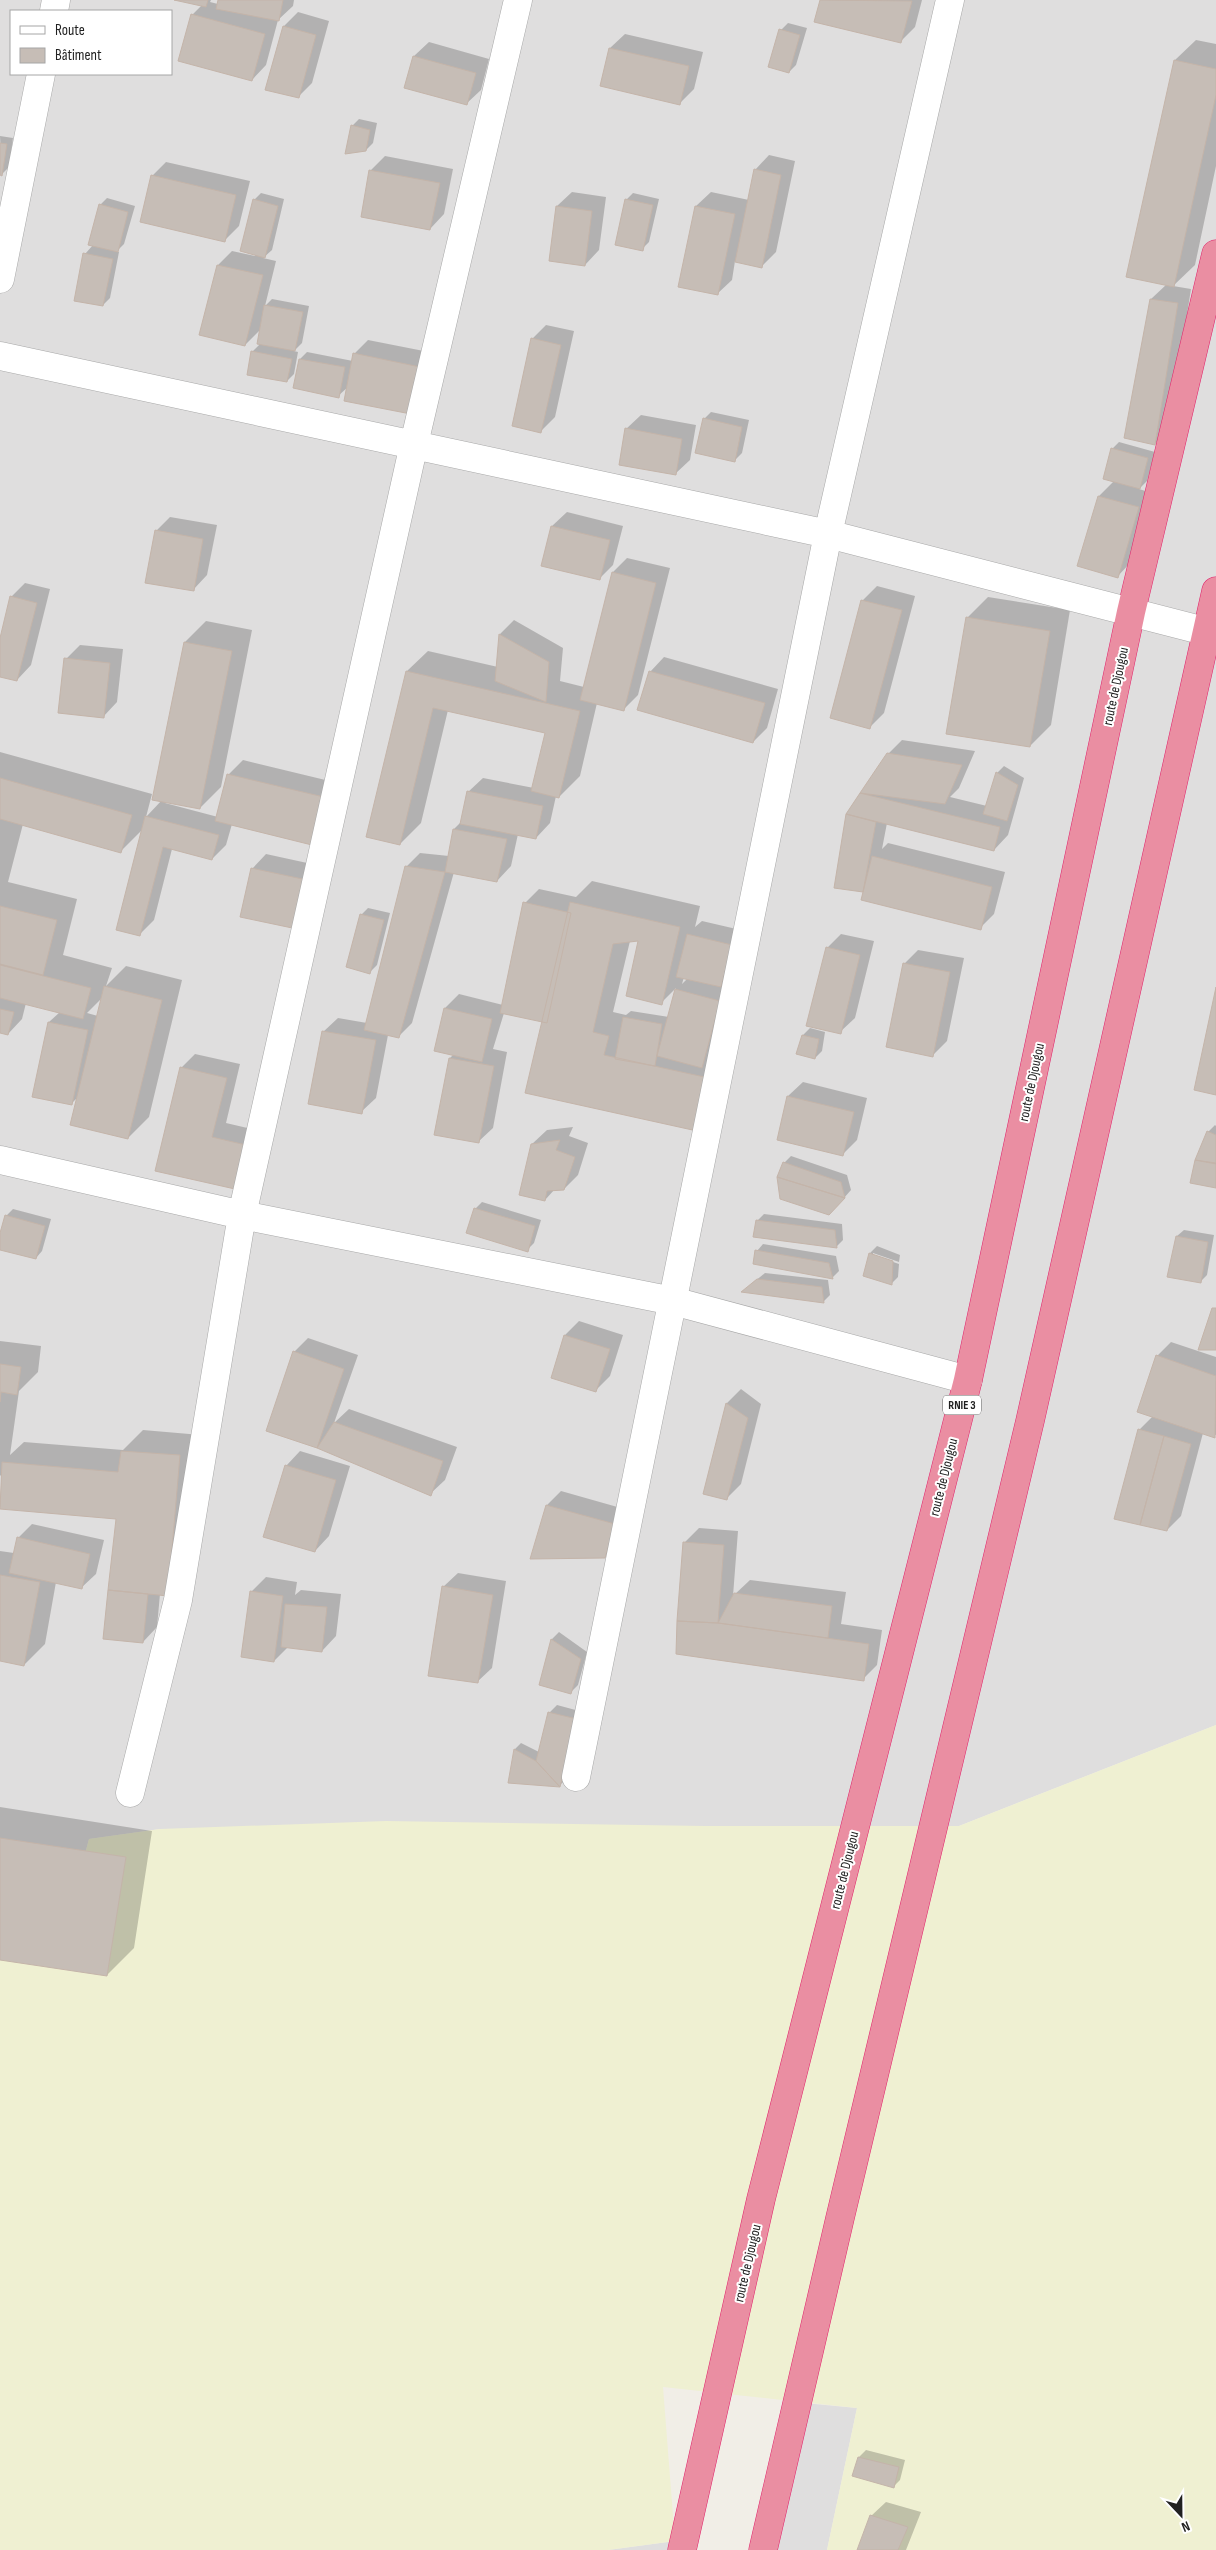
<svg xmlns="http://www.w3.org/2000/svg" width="1216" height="2550" font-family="'Sofia Sans Condensed',sans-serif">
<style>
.residential{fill:#dfdede;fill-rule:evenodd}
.farmland{fill:#eff0d2}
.shadow{fill:#0003;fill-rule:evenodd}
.building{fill:#c6bdb6;stroke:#c4b4a9}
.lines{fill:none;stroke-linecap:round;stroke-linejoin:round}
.minor-casing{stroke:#a8a8a8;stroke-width:29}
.highway-casing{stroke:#e0236b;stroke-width:29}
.minor{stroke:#fff;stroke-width:28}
.highway{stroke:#ea8ea2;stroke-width:28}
.labels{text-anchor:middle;stroke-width:4;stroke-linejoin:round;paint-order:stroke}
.shield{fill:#fff;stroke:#646464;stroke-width:1}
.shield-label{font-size:12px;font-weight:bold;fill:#212121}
.street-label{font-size:14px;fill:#212121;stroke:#fff}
</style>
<rect width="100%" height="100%" fill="#f1eee7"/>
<path class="residential" d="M 0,0 L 1216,0 L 1216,1725 L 959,1826 L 160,1829 L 89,1839 L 62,1940 L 0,1939 ZM 11,11 L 171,11 L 171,74 L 11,74 Z
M 804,2403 L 857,2408 L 827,2550 L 769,2550 Z
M 675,2541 L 674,2550 L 608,2550 Z"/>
<path class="farmland" d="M 1216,1725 L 1216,2550 L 827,2550 L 857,2408 L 663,2387 L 675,2541 L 608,2550 L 0,2550 L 0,1939 L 62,1940 L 89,1839 L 160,1829 L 386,1821 L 705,1826 L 959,1826 Z"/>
<path class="shadow" d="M 180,0 L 211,0 L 210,2 L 218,4 L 219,0 L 294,0 L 293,6 L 278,20 L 266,65 L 252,80 L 192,15 L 202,5 Z
M 821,0 L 922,0 L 915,27 L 901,41 L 816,21 Z
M 298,12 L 329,21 L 312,83 L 298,97 L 284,26 Z
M 788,23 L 807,28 L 796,65 L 789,72 L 781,30 Z
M 625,34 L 703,52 L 694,89 L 680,103 L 602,85 L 610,48 Z
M 1196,40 L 1216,44 L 1216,166 L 1195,265 L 1173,286 L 1191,289 L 1169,429 L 1155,444 L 1151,299 L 1167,284 L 1175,60 Z
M 429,42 L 489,59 L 481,90 L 466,104 L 406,87 L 414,56 Z
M 359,119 L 377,123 L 373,143 L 366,150 L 352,126 Z
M 0,136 L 13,138 L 9,167 L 2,174 Z
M 769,155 L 795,161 L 776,252 L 761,267 L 735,261 L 732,280 L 717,294 L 696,206 L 711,192 L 749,200 L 755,170 Z
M 385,156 L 453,169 L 444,214 L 430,229 L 371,170 Z
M 166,162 L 250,181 L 239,226 L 225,240 L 152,176 Z
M 572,192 L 606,197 L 599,250 L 585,265 L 557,206 Z
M 261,193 L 284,199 L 272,250 L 263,258 L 276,261 L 265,306 L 272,299 L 309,306 L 302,343 L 294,351 L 298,352 L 294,374 L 287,381 L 252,352 L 260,344 L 261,329 L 245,345 L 218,265 L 232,251 L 255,256 L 254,200 Z
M 633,193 L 659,199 L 649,242 L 642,249 L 626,200 Z
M 107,198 L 135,206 L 124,244 L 116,252 L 119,252 L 110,298 L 103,305 L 85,254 L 93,245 L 100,205 Z
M 546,325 L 574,331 L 555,417 L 541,431 L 532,339 Z
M 368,340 L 439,354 L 430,399 L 348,387 L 338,396 L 300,359 L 307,352 L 353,361 L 354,354 Z
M 711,412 L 749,420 L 742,453 L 735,460 L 704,419 Z
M 641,415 L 696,425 L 690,460 L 675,474 L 626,429 Z
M 1119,442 L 1155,452 L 1147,481 L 1139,489 L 1152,493 L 1131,562 L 1117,577 L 1078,565 L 1099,496 L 1114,481 L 1112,449 Z
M 567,512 L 623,526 L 613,565 L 599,579 L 552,526 Z
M 170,517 L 217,525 L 207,575 L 193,590 L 156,531 Z
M 627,558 L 670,568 L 638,695 L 624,709 L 597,703 L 580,776 L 559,797 L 556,796 L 550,823 L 536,838 L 518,834 L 511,866 L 497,881 L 454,872 L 412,1023 L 398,1037 L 388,1035 L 376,1098 L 361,1112 L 323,1032 L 338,1018 L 367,1023 L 406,867 L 420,853 L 449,856 L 454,829 L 462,821 L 468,792 L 483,778 L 534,788 L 547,732 L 448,710 L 421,823 L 400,844 L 407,671 L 428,651 L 498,667 L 500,634 L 514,620 L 563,648 L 560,681 L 584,687 L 613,572 Z
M 25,583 L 50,589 L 31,665 L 17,680 L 0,676 L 0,644 L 11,597 Z
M 877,586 L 915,596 L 884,713 L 870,727 L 832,717 L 863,600 Z
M 988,597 L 1070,610 L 1051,725 L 1030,746 L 967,618 Z
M 206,621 L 252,630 L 221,787 L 200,808 L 165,801 L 165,803 L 218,817 L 229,774 L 243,760 L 342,784 L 330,830 L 232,824 L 226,845 L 212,859 L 172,849 L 154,920 L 140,934 L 143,829 L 121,851 L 23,824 L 8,882 L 77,899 L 63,955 L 112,968 L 106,986 L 126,966 L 182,980 L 149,1117 L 128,1138 L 79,1096 L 71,1104 L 49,1022 L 60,1012 L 26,1003 L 22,1019 L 8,1034 L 0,1031 L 0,752 L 152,794 L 146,817 L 162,800 L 185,642 ZM 103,997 L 98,1016 L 87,1013 Z
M 80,645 L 123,649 L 117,702 L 103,717 L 66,659 Z
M 664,657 L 778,689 L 767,728 L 753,742 L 650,672 Z
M 902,740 L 975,751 L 959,788 L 950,797 L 987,806 L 997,773 L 1004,766 L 1024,778 L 1008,835 L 994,850 L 887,823 L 882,849 L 888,843 L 1005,872 L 994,914 L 980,928 L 864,891 L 835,887 L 847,815 L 888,754 Z
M 266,854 L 321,866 L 311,913 L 252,869 Z
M 592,881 L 700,906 L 695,927 L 702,921 L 745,931 L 735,972 L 722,984 L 734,987 L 697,1130 L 543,1021 L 504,1013 L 493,1049 L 507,1052 L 493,1128 L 478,1142 L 435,1134 L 450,1058 L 454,1054 L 445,1008 L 459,994 L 503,1005 L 525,903 L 539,889 L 576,897 ZM 640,939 L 661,1003 L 676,988 L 669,1017 L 631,1011 L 626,1015 L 613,1012 L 630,941 ZM 684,977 L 688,978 L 682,984 Z
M 368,908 L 390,913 L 377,965 L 370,972 L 361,915 Z
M 841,934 L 874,941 L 855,1018 L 840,1032 L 827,948 Z
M 918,950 L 964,958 L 947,1041 L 933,1055 L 904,964 Z
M 810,1028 L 825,1032 L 822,1051 L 815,1058 L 798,1053 L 803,1035 Z
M 195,1054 L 240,1064 L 226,1123 L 260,1131 L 249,1174 L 157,1170 L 181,1068 Z
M 803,1082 L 867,1098 L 857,1140 L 842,1155 L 788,1096 Z
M 1215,1125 L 1216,1126 L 1216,1187 L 1191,1182 L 1196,1160 L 1208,1132 Z
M 573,1127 L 569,1136 L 588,1143 L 578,1175 L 564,1189 L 555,1189 L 545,1200 L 532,1144 L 547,1130 Z
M 791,1156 L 847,1175 L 851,1190 L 836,1207 L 784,1163 Z
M 482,1202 L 541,1220 L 534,1243 L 527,1250 L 475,1209 Z
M 13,1209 L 51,1219 L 42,1251 L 36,1258 L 0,1248 L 0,1238 L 6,1216 Z
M 764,1214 L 842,1224 L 843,1240 L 836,1247 L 757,1221 Z
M 1184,1230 L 1214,1235 L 1207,1275 L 1200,1282 L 1177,1236 Z
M 763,1244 L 836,1256 L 839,1271 L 833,1277 L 754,1263 L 757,1251 Z
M 877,1246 L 900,1255 L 899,1262 L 873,1253 L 873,1255 L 899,1264 L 898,1277 L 891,1284 L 864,1275 L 870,1253 Z
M 765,1273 L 828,1280 L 830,1295 L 823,1302 L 743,1291 Z
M 579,1321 L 623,1335 L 610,1376 L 596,1390 L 565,1335 Z
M 308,1338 L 358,1355 L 334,1423 L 349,1409 L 457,1447 L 445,1480 L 430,1494 L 318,1447 L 268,1430 L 294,1352 Z
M 0,1341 L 41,1346 L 38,1372 L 19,1391 L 10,1455 L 24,1442 L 123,1450 L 143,1430 L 201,1435 L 188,1574 L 160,1594 L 157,1627 L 143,1642 L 104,1638 L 117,1518 L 0,1507 L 2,1474 L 0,1476 Z
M 1171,1342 L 1216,1357 L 1216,1435 L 1203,1433 L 1181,1516 L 1167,1530 L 1139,1430 L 1153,1416 L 1157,1356 Z
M 741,1389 L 761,1404 L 741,1484 L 727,1498 L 705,1493 L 727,1403 Z
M 300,1451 L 350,1466 L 329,1536 L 315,1551 L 286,1466 Z
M 561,1491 L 628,1510 L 619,1542 L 604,1557 L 547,1505 Z
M 32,1524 L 104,1540 L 96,1574 L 81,1588 L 56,1582 L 45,1644 L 24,1665 L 0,1660 L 0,1551 L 14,1553 L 18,1538 Z
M 699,1528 L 738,1531 L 733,1596 L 750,1580 L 846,1592 L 841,1624 L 882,1630 L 877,1665 L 863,1679 L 677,1653 L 685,1542 Z
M 458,1573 L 506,1581 L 492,1668 L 477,1682 L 443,1587 Z
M 266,1577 L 297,1582 L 295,1595 L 301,1590 L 341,1594 L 336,1636 L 322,1651 L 288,1647 L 274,1661 L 251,1592 Z
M 559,1632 L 587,1652 L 578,1685 L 571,1692 L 540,1684 L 552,1639 Z
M 557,1705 L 583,1712 L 566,1779 L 559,1786 L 510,1782 L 515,1749 L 521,1743 L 539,1752 L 550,1712 Z
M 0,1807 L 152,1831 L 134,1948 L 107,1975 L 0,1959 Z
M 866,2450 L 905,2460 L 900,2480 L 893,2487 L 859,2457 Z
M 886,2502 L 921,2512 L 906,2550 L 859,2550 L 871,2516 Z"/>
<path class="building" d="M 174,0 L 208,0 L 206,7 Z
M 218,0 L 283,0 L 279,21 L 216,9 Z
M 820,0 L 912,1 L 901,43 L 814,22 Z
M 191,14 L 265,34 L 252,81 L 178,61 Z
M 283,26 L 316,35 L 299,98 L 265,90 Z
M 779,29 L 800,35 L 789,73 L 768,67 Z
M 609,48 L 689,66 L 680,105 L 600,86 Z
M 413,56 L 476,73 L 467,105 L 404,88 Z
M 1174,60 L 1216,69 L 1216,95 L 1174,287 L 1126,277 Z
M 351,125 L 370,130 L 366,151 L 345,154 Z
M 0,143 L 7,144 L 2,176 L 0,175 Z
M 754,169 L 781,175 L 762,268 L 735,262 Z
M 369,170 L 440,183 L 430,230 L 361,217 Z
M 151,175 L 236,195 L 225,242 L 140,222 Z
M 253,199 L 278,206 L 265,258 L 240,251 Z
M 625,199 L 653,205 L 643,251 L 615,245 Z
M 99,204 L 128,212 L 118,252 L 88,245 Z
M 556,206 L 592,211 L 585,266 L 549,261 Z
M 695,206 L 735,214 L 718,295 L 678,287 Z
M 83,253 L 113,259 L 103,306 L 74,301 Z
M 217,265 L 263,275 L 245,346 L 199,335 Z
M 1150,299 L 1178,303 L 1155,445 L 1124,438 Z
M 264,305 L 303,312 L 295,351 L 257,344 Z
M 531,338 L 561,345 L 541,433 L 512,426 Z
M 251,351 L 292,359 L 287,382 L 247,375 Z
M 353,353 L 425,368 L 416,415 L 344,401 Z
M 299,359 L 345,367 L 339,398 L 293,388 Z
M 703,418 L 742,427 L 735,462 L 695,453 Z
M 625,428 L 682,439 L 676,475 L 619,465 Z
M 1111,448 L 1148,458 L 1140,489 L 1103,479 Z
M 1098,496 L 1139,507 L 1118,578 L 1077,566 Z
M 551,526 L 610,540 L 600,580 L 541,566 Z
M 155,530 L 203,539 L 194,591 L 145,583 Z
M 612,572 L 656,583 L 624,711 L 580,700 Z
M 10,596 L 37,603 L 17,681 L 0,677 L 0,638 Z
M 861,600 L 902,610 L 870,729 L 830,718 Z
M 966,617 L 1050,631 L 1030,747 L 946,734 Z
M 499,634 L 549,662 L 546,702 L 495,681 Z
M 184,642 L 232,651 L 200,809 L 152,800 Z
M 64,658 L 110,663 L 104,718 L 58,713 Z
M 406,671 L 580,711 L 559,798 L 531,791 L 545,733 L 433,708 L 400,845 L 366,837 Z
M 649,671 L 765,703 L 753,743 L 637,710 Z
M 887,753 L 962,765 L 945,804 L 860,793 Z
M 996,772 L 1018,785 L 1007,821 L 983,814 Z
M 227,774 L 328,798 L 316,846 L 215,821 Z
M 0,778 L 132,815 L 121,853 L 0,819 Z
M 467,791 L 543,806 L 536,839 L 460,824 Z
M 860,793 L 1000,827 L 994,851 L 846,814 Z
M 846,814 L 876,822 L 863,892 L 834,888 Z
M 145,816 L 219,835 L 212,860 L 163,847 L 140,936 L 116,930 Z
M 453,829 L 507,839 L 497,882 L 445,872 Z
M 872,856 L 992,887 L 981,930 L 861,900 Z
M 405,866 L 445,872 L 399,1038 L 364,1030 Z
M 251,868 L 307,880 L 297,929 L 240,917 Z
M 523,902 L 571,913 L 547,1023 L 500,1013 Z
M 570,902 L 680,927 L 662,1005 L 626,996 L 638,941 L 613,944 L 593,1032 L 609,1036 L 604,1055 L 709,1078 L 697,1131 L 525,1093 Z
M 0,906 L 57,920 L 43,975 L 0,964 Z
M 360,914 L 384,920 L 370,974 L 346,967 Z
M 687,934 L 732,945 L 721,987 L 676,977 Z
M 826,947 L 860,955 L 841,1034 L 806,1026 Z
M 903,963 L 950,972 L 933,1057 L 886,1047 Z
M 0,965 L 91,988 L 83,1019 L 0,998 Z
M 104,986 L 162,1000 L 128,1139 L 70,1125 Z
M 1216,987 L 1216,1095 L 1194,1090 Z
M 675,989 L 720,1001 L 702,1068 L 657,1056 Z
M 444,1008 L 492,1019 L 482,1062 L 434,1051 Z
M 0,1009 L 14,1012 L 8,1035 L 0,1033 Z
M 623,1017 L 662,1024 L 655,1066 L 615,1059 Z
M 48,1022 L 88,1030 L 72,1105 L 32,1097 Z
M 322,1031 L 376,1040 L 362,1114 L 308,1104 Z
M 802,1035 L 819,1039 L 815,1059 L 796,1054 Z
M 449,1058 L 494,1066 L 479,1143 L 434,1135 Z
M 180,1067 L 227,1078 L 212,1137 L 246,1145 L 235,1189 L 155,1171 Z
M 787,1096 L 854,1112 L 843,1156 L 777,1140 Z
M 1207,1131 L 1216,1135 L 1216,1163 L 1195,1160 Z
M 560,1140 L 556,1150 L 575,1157 L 564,1190 L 547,1191 L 545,1201 L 519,1195 L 531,1144 Z
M 1195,1160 L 1216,1164 L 1216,1188 L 1190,1183 Z
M 783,1162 L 841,1182 L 845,1198 L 777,1177 Z
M 777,1177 L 845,1198 L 829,1215 L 780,1199 Z
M 474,1208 L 535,1226 L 528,1252 L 466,1233 Z
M 5,1215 L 45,1226 L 36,1259 L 0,1250 L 0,1233 Z
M 756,1220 L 835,1230 L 837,1248 L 753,1237 Z
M 1176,1236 L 1208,1242 L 1201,1283 L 1167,1277 Z
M 755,1250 L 829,1263 L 833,1279 L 753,1264 Z
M 869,1253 L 893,1261 L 892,1285 L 863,1276 Z
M 757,1279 L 822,1287 L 824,1303 L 741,1292 Z
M 1212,1308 L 1216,1308 L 1216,1350 L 1198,1350 Z
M 564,1335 L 610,1349 L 596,1392 L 551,1378 Z
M 293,1351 L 344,1369 L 317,1448 L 266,1431 Z
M 1156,1355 L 1216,1376 L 1215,1438 L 1137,1412 Z
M 0,1364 L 21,1367 L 17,1395 L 1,1392 L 0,1402 Z
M 726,1403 L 748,1418 L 727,1500 L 703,1494 Z
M 334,1422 L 443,1461 L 431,1496 L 317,1448 Z
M 1138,1429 L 1164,1436 L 1140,1525 L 1114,1519 Z
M 1164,1436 L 1191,1444 L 1167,1531 L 1140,1525 Z
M 121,1451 L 180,1455 L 168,1596 L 108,1590 L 116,1519 L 0,1509 L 2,1462 L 118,1472 Z
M 285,1465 L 336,1480 L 315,1552 L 263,1537 Z
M 546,1505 L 615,1524 L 605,1558 L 530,1559 Z
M 17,1537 L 90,1554 L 82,1589 L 9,1573 Z
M 683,1542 L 724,1545 L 718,1623 L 677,1621 Z
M 0,1575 L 40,1582 L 24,1666 L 0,1661 Z
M 442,1586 L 493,1595 L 478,1683 L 428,1676 Z
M 108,1590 L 148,1594 L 143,1643 L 103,1639 Z
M 250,1591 L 283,1596 L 274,1662 L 241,1657 Z
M 734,1593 L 832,1606 L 828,1638 L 718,1623 Z
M 285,1604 L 327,1607 L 322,1652 L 281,1647 Z
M 677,1621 L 718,1623 L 869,1644 L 864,1681 L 676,1654 Z
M 551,1639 L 581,1659 L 571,1694 L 539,1685 Z
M 548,1712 L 577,1719 L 560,1787 L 536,1761 Z
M 514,1749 L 536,1761 L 560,1787 L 508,1783 Z
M 0,1838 L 126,1857 L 107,1976 L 0,1960 Z
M 858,2457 L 899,2467 L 894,2488 L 852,2476 Z
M 870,2515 L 908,2527 L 898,2550 L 857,2550 Z"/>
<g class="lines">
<defs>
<path id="minor" d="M 54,11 L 56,0
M 0,279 L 41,74
M 0,356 L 828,534 L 1216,634
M 0,1160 L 242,1215 L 673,1301 L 968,1380
M 576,1777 L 828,534 L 950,0
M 130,1793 L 178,1600 L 242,1215 L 414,444 L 518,0"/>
<path id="highway" d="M 682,2550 L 761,2199 L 968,1380 L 1131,612 L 1216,254
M 763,2550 L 840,2218 L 1030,1421 L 1216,591"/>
</defs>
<use href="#minor" class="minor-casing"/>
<use href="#highway" class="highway-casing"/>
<use href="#minor" class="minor"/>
<use href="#highway" class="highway"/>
</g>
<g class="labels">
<rect class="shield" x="943" y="1395.5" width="38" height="19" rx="4"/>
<g class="shield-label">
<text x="962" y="1409">RNIE 3</text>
</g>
<g class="street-label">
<text transform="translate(1115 686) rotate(-78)" y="5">route de Djougou</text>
<text transform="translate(1031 1082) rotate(-78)" y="5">route de Djougou</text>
<text transform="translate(943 1477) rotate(-76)" y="5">route de Djougou</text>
<text transform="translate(844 1870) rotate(-76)" y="5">route de Djougou</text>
<text transform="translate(747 2263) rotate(-77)" y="5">route de Djougou</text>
</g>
</g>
<rect x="10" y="10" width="162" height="65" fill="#ffffff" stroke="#a6a6a6"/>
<rect x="20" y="26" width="25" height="8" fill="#ffffff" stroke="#a6a6a6"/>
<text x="55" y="35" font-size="15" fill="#212121">Route</text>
<rect x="20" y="48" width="25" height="15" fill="#c6bdb6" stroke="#a6a6a6"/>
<text x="55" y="60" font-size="15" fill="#212121">Bâtiment</text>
<g transform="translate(1181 2515) rotate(158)" stroke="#ffffff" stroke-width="4" paint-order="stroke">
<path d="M0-4L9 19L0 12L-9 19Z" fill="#212121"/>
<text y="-8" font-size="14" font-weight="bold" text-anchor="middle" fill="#212121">N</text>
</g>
</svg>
